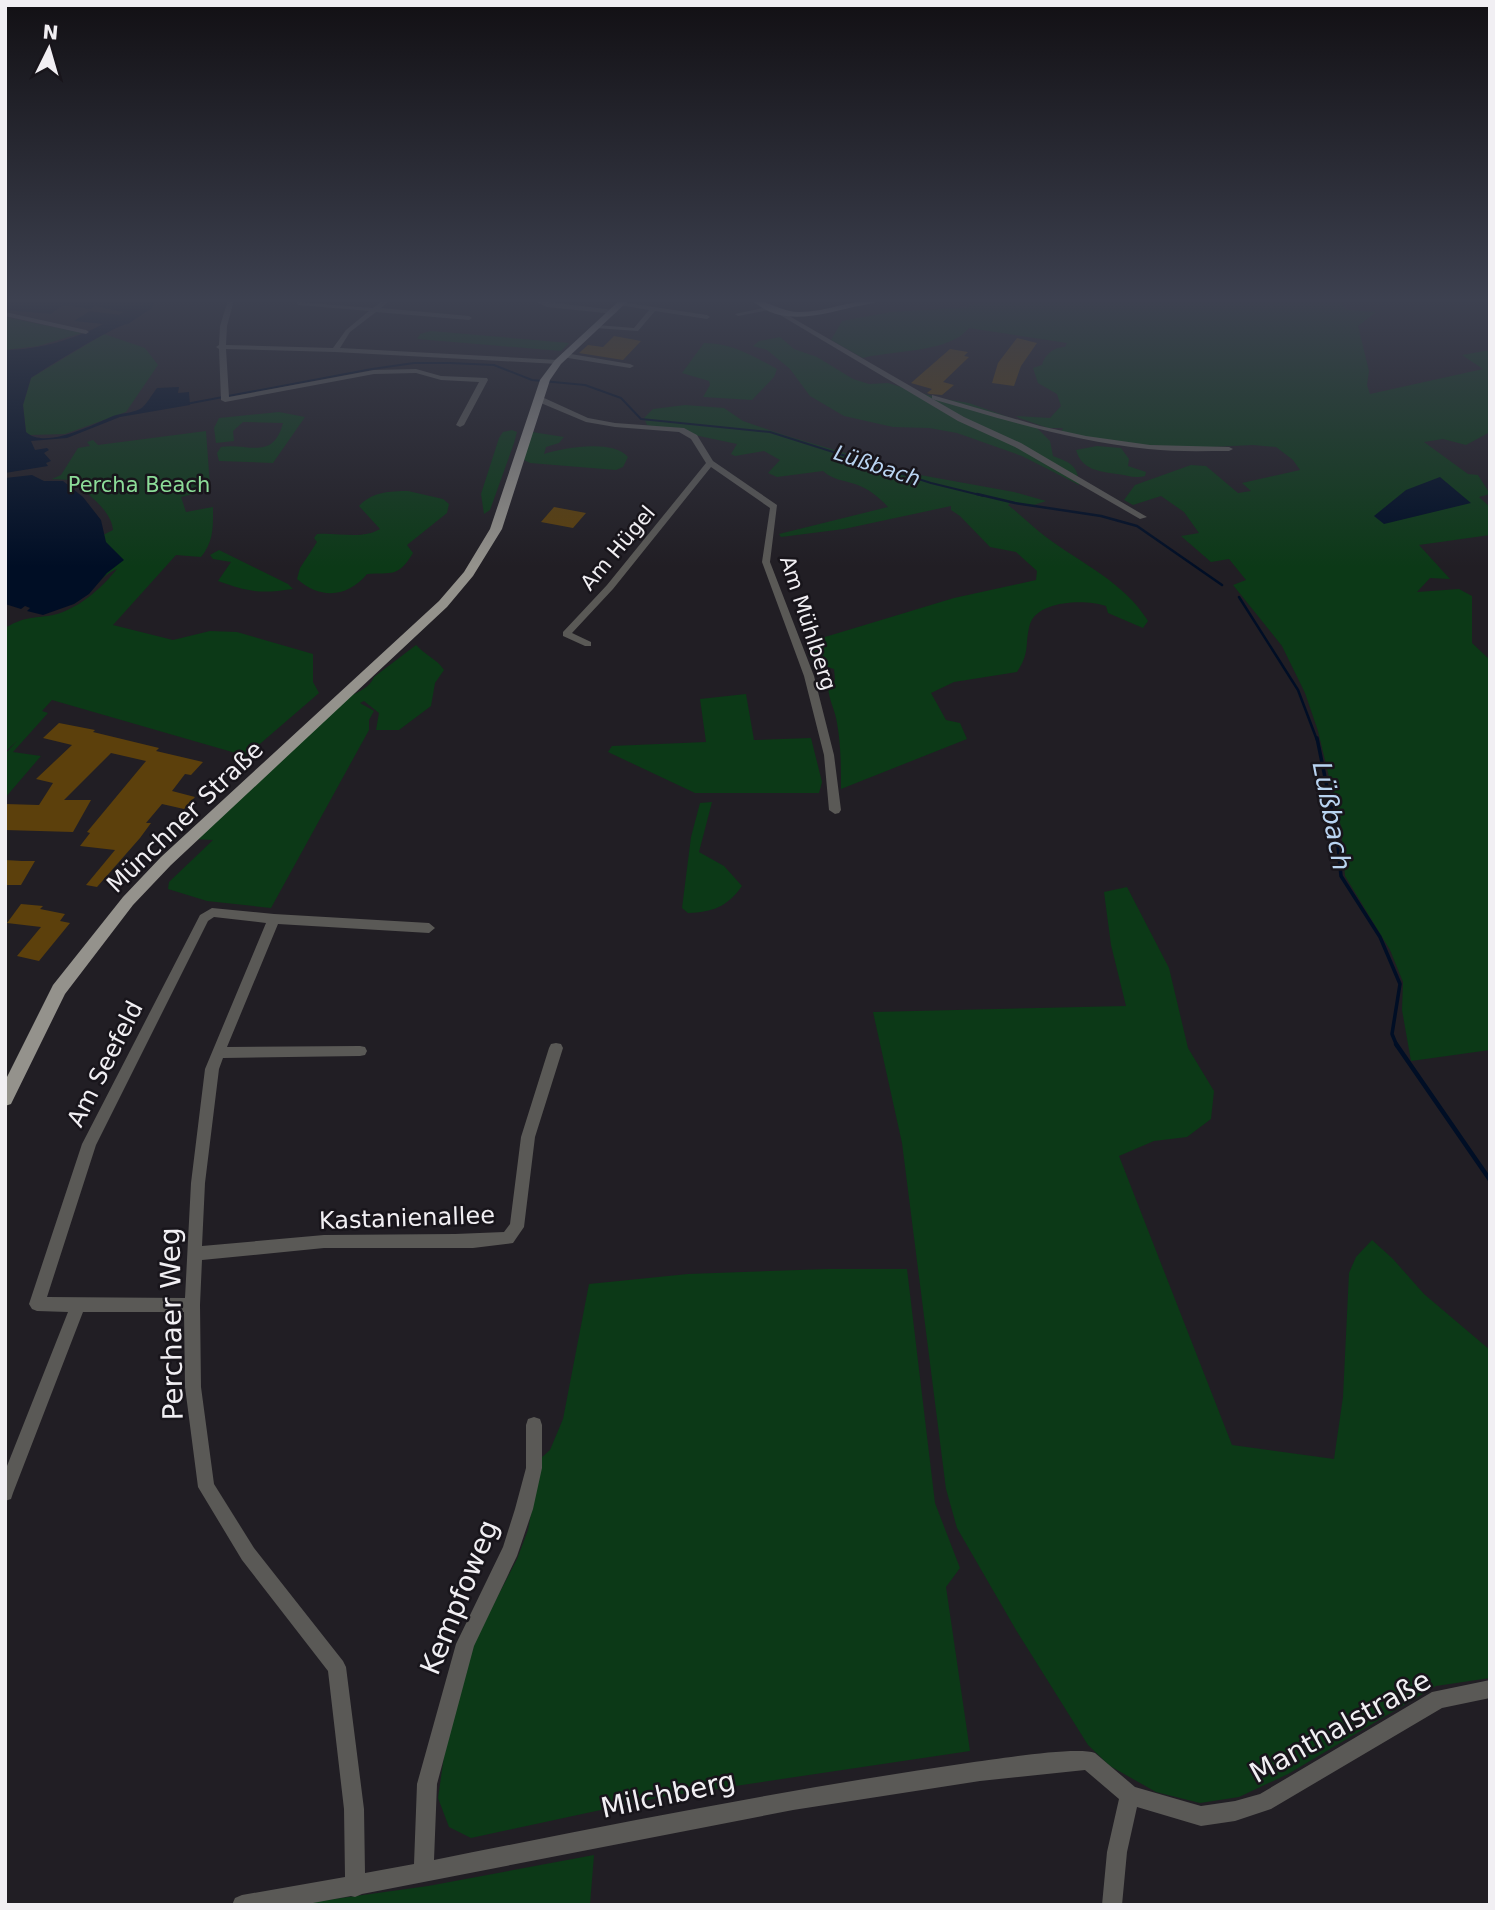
<svg xmlns="http://www.w3.org/2000/svg" width="1495" height="1910" font-family="'DejaVu Sans',sans-serif">
<style>
.green{fill:#0c3917}
.water{fill:#000e25}
.lines{fill:none;stroke-linecap:round;stroke-linejoin:round}
.stream-far3{stroke:#000e25;stroke-width:2}
.stream-far2{stroke:#000e25;stroke-width:2.5}
.stream-far1{stroke:#000e25;stroke-width:3.5}
.stream{stroke:#000e25;stroke-width:4.5}
.building{fill:#5c400c}
.minor{fill:#5a5956;fill-rule:evenodd}
.major{fill:#94928c;fill-rule:evenodd}
.labels{text-anchor:middle;stroke-width:5;stroke-linejoin:round;paint-order:stroke}
.far-water-label{font-size:21px;font-style:italic;fill:#b9d4f1;stroke:#18151b}
.far-park-label{font-size:21px;fill:#8cdc98;stroke:#18151b}
.far-street-label{font-size:21px;fill:#f1eff3;stroke:#18151b}
.street-label{font-size:24px;fill:#f1eff3;stroke:#18151b}
.water-label{font-size:26px;font-style:italic;fill:#b9d4f1;stroke:#18151b}
.near-street-label{font-size:28px;fill:#f1eff3;stroke:#18151b}
</style>
<rect width="100%" height="100%" fill="#211e24"/>
<path class="green" d="M 1021,300 L 1345,300 L 1342,304 L 1348,310 L 1376,312 L 1358,326 L 1369,371 L 1367,385 L 1370,394 L 1483,369 L 1462,355 L 1490,350 L 1490,432 L 1466,445 L 1443,439 L 1424,442 L 1468,474 L 1478,475 L 1490,494 L 1479,497 L 1490,507 L 1490,535 L 1419,545 L 1450,579 L 1430,578 L 1417,592 L 1459,589 L 1472,596 L 1472,643 L 1490,660 L 1490,1050 L 1411,1061 L 1402,1010 L 1403,982 L 1390,950 L 1345,876 L 1341,827 L 1318,731 L 1305,693 L 1282,646 L 1233,585 L 1246,580 L 1229,559 L 1211,562 L 1181,536 L 1199,533 L 1184,512 L 1161,496 L 1133,505 L 1124,500 L 1135,485 L 1191,465 L 1206,466 L 1238,493 L 1251,491 L 1242,483 L 1300,470 L 1293,460 L 1276,447 L 1253,445 L 1191,448 L 1112,443 L 1061,432 L 1063,428 L 1048,428 L 1019,418 L 1016,416 L 1050,418 L 1061,406 L 1057,394 L 1038,383 L 1033,368 L 1042,365 C 1044,355 1055,346 1065,347 L 1067,343 L 969,328 C 950,353 893,350 863,358 L 831,340 L 842,321 L 891,312 L 969,307 L 968,304 Z
M 5,317 L 82,333 L 38,346 L 5,350 Z
M 431,331 L 569,343 L 561,351 L 417,339 L 420,334 Z
M 104,334 L 145,348 L 158,365 L 126,412 L 65,434 L 29,435 L 26,432 L 23,405 L 31,378 Z
M 780,337 L 794,349 L 817,357 L 853,379 L 869,384 L 888,383 L 938,398 L 969,403 L 1036,427 L 1050,441 L 1053,456 C 1071,463 1078,465 1079,485 L 1022,456 L 957,433 L 929,428 L 893,427 L 844,416 L 810,396 L 790,369 L 767,350 L 753,346 L 759,341 Z
M 704,343 C 732,343 753,356 777,369 L 774,377 L 752,400 L 703,397 L 710,385 L 709,381 L 682,373 Z
M 685,405 L 724,408 L 743,421 L 787,436 L 920,475 L 1014,492 L 1046,501 L 1031,506 L 1010,503 L 1008,505 C 1021,515 1033,527 1046,537 C 1082,564 1124,582 1148,621 L 1143,628 L 1108,613 L 1106,606 C 1086,599 1038,600 1030,624 C 1024,645 1031,651 1017,672 L 954,682 L 931,693 L 946,720 L 960,723 L 967,739 L 841,789 C 841,767 841,745 837,723 C 835,709 829,702 828,686 L 835,680 L 834,669 L 816,664 L 808,655 L 809,645 L 825,637 L 954,598 L 1036,580 L 1037,571 L 1016,552 L 990,547 L 960,516 L 951,510 L 951,506 L 844,529 L 781,537 L 779,534 L 888,507 C 879,497 869,489 855,484 C 843,480 833,480 823,471 L 777,477 L 768,473 L 780,460 L 764,451 L 735,456 L 731,454 L 737,444 L 647,425 L 644,418 L 653,409 Z
M 279,412 L 305,417 L 273,463 L 219,461 L 217,453 L 221,447 C 246,442 273,462 283,423 L 243,422 L 233,431 L 234,441 L 216,443 L 214,428 L 219,418 Z
M 512,430 L 517,432 L 514,443 L 490,510 L 484,514 L 481,494 L 499,438 L 503,432 Z
M 206,431 L 210,486 L 197,488 L 197,493 L 181,497 L 186,512 L 213,507 C 213,527 214,541 201,557 L 176,555 L 113,625 L 173,640 L 210,631 L 237,632 L 313,654 L 313,682 L 319,693 L 246,756 L 52,700 L 42,711 L 48,713 L 13,752 L 41,756 L 5,798 L 5,754 L 17,741 L 5,752 L 5,628 C 22,618 30,618 48,616 C 75,612 101,589 117,569 C 101,575 91,593 74,604 L 41,594 L 91,535 L 105,534 L 113,530 C 111,509 86,493 71,480 L 52,479 L 61,475 L 78,448 L 90,446 L 87,442 L 93,440 L 98,445 Z
M 532,432 L 564,437 L 559,443 L 546,447 L 544,454 C 564,448 612,439 628,457 L 623,467 L 616,470 L 530,463 L 524,460 Z
M 1097,446 L 1121,448 L 1129,459 L 1128,466 L 1146,472 L 1145,476 C 1134,479 1127,475 1117,474 C 1098,471 1082,470 1076,450 Z
M 408,491 L 443,499 L 449,504 L 447,513 L 407,545 L 413,553 C 398,578 392,572 367,574 C 348,597 321,600 297,579 L 300,568 L 317,542 L 314,538 L 317,534 C 337,532 362,540 380,529 L 359,506 C 372,492 390,491 408,491 Z
M 219,550 L 288,584 L 293,589 C 260,594 249,592 218,581 L 231,562 L 213,559 L 210,555 Z
M 416,645 C 425,655 437,659 444,670 L 435,683 L 431,706 L 399,730 L 376,730 L 379,713 L 364,701 L 360,703 L 374,711 L 369,720 L 369,730 L 271,908 L 207,901 L 168,889 L 169,882 L 213,840 L 194,839 L 346,698 C 356,693 370,688 374,677 Z
M 746,694 L 754,740 L 811,738 L 822,782 L 819,793 L 695,793 L 608,752 L 612,746 L 706,742 L 700,699 Z
M 712,802 L 699,852 L 724,866 L 742,886 C 727,907 713,912 688,913 L 682,908 L 691,837 L 700,803 Z
M 1127,887 L 1169,968 L 1188,1048 L 1214,1091 L 1211,1119 L 1187,1137 L 1154,1141 L 1119,1156 L 1232,1445 L 1334,1459 L 1343,1397 L 1349,1273 L 1356,1257 L 1372,1240 L 1393,1259 L 1424,1294 L 1490,1350 L 1490,1678 L 1436,1686 L 1288,1774 L 1239,1797 L 1200,1803 L 1156,1792 L 1110,1766 L 1088,1745 L 1016,1630 L 957,1528 L 946,1489 L 902,1143 L 873,1012 L 1126,1006 L 1111,945 L 1104,892 Z
M 828,1269 L 907,1269 L 935,1503 L 960,1568 L 946,1587 L 970,1751 L 661,1797 L 471,1838 L 449,1827 L 438,1798 L 447,1735 L 468,1654 L 517,1559 L 528,1530 L 541,1458 L 550,1450 L 563,1419 L 589,1284 L 688,1274 Z
M 594,1855 L 590,1905 L 291,1905 L 428,1886 Z"/>
<path class="water" d="M 12,300 L 154,300 L 152,308 L 128,324 C 119,323 44,369 31,378 L 23,405 L 26,432 C 45,450 94,424 113,416 C 121,413 133,413 140,409 C 146,406 152,394 157,388 L 179,387 L 178,393 L 189,392 L 190,405 L 120,417 L 67,438 L 31,441 L 35,450 L 47,448 L 49,450 L 44,453 L 51,461 L 46,463 L 48,466 L 5,473 L 5,350 C 38,350 75,339 103,324 L 74,321 L 90,311 L 119,315 L 123,312 L 95,306 L 91,309 L 63,305 L 51,314 L 5,310 L 5,304 Z
M 32,475 L 44,481 L 63,481 L 83,497 L 101,520 L 106,542 L 124,560 L 107,573 L 89,594 L 74,604 L 43,615 L 27,611 L 30,608 L 25,606 L 21,609 L 5,604 L 5,478 Z
M 1440,477 L 1471,503 L 1384,524 L 1374,516 L 1406,490 Z"/>
<g class="lines">
<path class="stream-far3" d="M 186,404 L 372,369 L 414,363 L 450,363 L 494,365 L 532,380 L 585,385 L 621,398 L 641,419 L 770,432 L 931,483 L 984,496"/>
<path class="stream-far2" d="M 977,494 L 1015,503 L 1101,516 L 1137,526 L 1222,585
M 1239,597 L 1298,690 L 1317,740"/>
<path class="stream-far1" d="M 1317,738 L 1337,836 L 1341,876 L 1380,937 L 1400,984 L 1392,1034 L 1397,1046"/>
<path class="stream" d="M 1396,1044 L 1490,1180"/>
</g>
<path class="building" d="M 614,336 L 641,341 L 623,360 L 579,353 L 588,345 L 603,347 Z
M 1017,338 L 1037,343 L 1021,366 L 1014,386 L 992,383 L 998,363 Z
M 950,349 L 968,352 L 964,356 L 969,357 L 943,382 L 954,385 L 942,395 L 930,394 L 927,393 L 932,389 L 911,383 Z
M 554,507 L 586,513 L 573,528 L 541,522 Z
M 59,723 L 95,730 L 93,732 L 159,748 L 156,751 L 203,762 L 191,775 L 185,774 L 172,791 L 195,797 L 184,809 L 162,804 L 146,823 L 151,823 L 140,838 L 97,887 L 86,885 L 115,850 L 80,846 L 90,833 L 87,832 L 146,761 L 111,753 L 64,800 L 91,800 L 73,832 L 5,830 L 5,804 L 39,805 L 53,783 L 36,779 L 72,745 L 43,738 Z
M 5,860 L 22,861 L 35,861 L 21,885 L 5,885 Z
M 21,904 L 43,906 L 40,909 L 65,914 L 60,921 L 70,923 L 39,961 L 17,956 L 41,927 L 7,923 Z"/>
<g class="lines">
<path class="minor" d="M 228,300 L 234,300 L 227,326 L 226,345 L 333,348 L 346,330 L 369,311 L 299,305 L 297,304 L 297,302 L 373,308 L 383,300 L 390,300 L 381,308 L 469,316 L 472,318 L 469,320 L 376,312 L 350,332 L 340,348 L 558,360 L 562,362 L 558,364 L 335,352 L 226,349 L 229,397 L 374,370 L 416,369 L 441,376 L 487,378 L 488,380 L 464,425 L 460,427 L 456,425 L 479,382 L 441,380 L 416,373 L 374,374 L 225,402 L 221,400 L 219,349 L 216,347 L 219,345 L 220,326 Z
M 532,300 L 614,310 L 617,312 L 614,314 L 547,307 Z
M 621,302 L 707,315 L 710,317 L 707,319 L 655,311 L 638,331 L 595,328 L 595,326 L 597,325 L 634,328 L 649,310 L 619,305 L 619,303 Z
M 767,307 L 770,309 L 769,310 L 738,316 L 735,314 Z
M 5,312 L 86,330 L 89,332 L 86,334 L 5,316 Z
M 780,313 L 784,313 L 964,417 L 1021,443 L 1147,517 L 1140,519 L 1015,447 L 958,421 L 780,315 Z
M 565,353 L 630,364 L 634,366 L 630,368 L 562,357 L 562,353 Z
M 932,395 L 1040,426 L 1086,436 L 1150,445 L 1229,447 L 1233,449 L 1229,451 C 1202,451 1175,452 1148,449 C 1073,441 1004,420 932,399 Z
M 536,397 L 542,397 L 588,418 L 615,423 L 684,428 L 697,435 L 713,461 L 777,505 L 770,562 L 814,676 L 834,755 L 841,810 L 839,813 L 835,814 L 829,810 L 824,755 L 804,676 L 762,562 L 770,508 L 711,467 L 613,589 L 572,633 L 591,642 L 591,646 L 585,646 L 563,636 L 563,632 L 607,585 L 706,463 L 691,439 L 679,432 L 615,427 L 586,422 L 536,401 Z
M 212,908 L 274,914 L 429,923 L 435,928 L 429,933 L 278,924 L 227,1047 L 360,1046 L 365,1047 L 367,1051 L 365,1055 L 360,1056 L 223,1058 L 219,1069 L 205,1183 L 202,1246 L 324,1235 L 455,1234 L 504,1232 L 510,1224 L 521,1137 L 549,1048 L 551,1044 L 556,1043 L 561,1044 L 563,1048 L 535,1137 L 524,1227 L 513,1243 L 473,1248 L 324,1248 L 202,1260 L 200,1305 L 201,1387 L 214,1484 L 254,1548 L 343,1661 L 346,1667 L 364,1809 L 365,1873 L 414,1864 L 417,1784 L 456,1644 L 503,1547 L 515,1509 L 526,1468 L 526,1425 L 528,1419 L 534,1417 L 540,1419 L 542,1425 L 542,1468 L 533,1509 L 517,1556 L 474,1646 L 437,1784 L 434,1860 C 614,1824 793,1788 974,1762 C 997,1759 1077,1746 1095,1753 L 1135,1787 L 1201,1806 L 1235,1801 L 1260,1794 L 1432,1692 L 1490,1680 L 1490,1698 L 1442,1708 L 1271,1809 L 1235,1821 L 1201,1826 L 1137,1807 L 1127,1852 L 1122,1905 L 1102,1905 L 1107,1852 L 1119,1799 L 1085,1770 L 980,1781 L 793,1810 L 362,1894 L 355,1897 L 351,1896 L 302,1905 L 232,1905 L 235,1898 L 242,1895 L 345,1877 L 344,1809 L 328,1671 L 242,1560 L 198,1487 L 185,1387 L 184,1312 L 83,1312 L 13,1493 L 11,1499 L 5,1501 L 5,1471 L 68,1312 L 37,1311 L 32,1309 L 29,1304 L 82,1144 L 200,915 ZM 214,917 L 266,923 L 205,1069 L 191,1183 L 185,1298 L 47,1297 L 96,1145 L 208,921 Z"/>
<path class="major" d="M 620,300 L 629,300 L 561,364 L 550,380 L 502,529 L 473,576 L 447,607 L 171,865 L 133,905 L 65,994 L 11,1104 L 5,1106 L 5,1081 L 53,985 L 123,897 L 161,857 L 439,601 L 464,572 L 490,529 L 540,380 L 555,360 Z
M 752,300 C 768,300 781,312 799,312 C 827,312 852,299 880,300 C 873,304 862,305 853,307 C 820,315 780,327 752,300 Z"/>
</g>
<linearGradient id="sky" x2="0" y2="1"><stop stop-color="#121014"/><stop offset="0.53" stop-color="#3d4150"/><stop offset="1" stop-color="#3d4150" stop-opacity="0"/></linearGradient>
<rect width="1495" height="567" fill="url(#sky)"/>
<g class="labels">
<g class="far-water-label">
<text transform="translate(877 466) rotate(18)" y="7">Lüßbach</text>
</g>
<g class="far-park-label">
<text x="139" y="492">Percha Beach</text>
</g>
<g class="far-street-label">
<text transform="translate(618 548) rotate(-50)" y="7">Am Hügel</text>
<text transform="translate(808 623) rotate(72)" y="7">Am Mühlberg</text>
</g>
<g class="street-label">
<text transform="translate(185 817) rotate(-44)" y="8">Münchner Straße</text>
<text transform="translate(105 1064) rotate(-63)" y="8">Am Seefeld</text>
<text transform="translate(407 1218) rotate(-2)" y="8">Kastanienallee</text>
</g>
<g class="water-label">
<text transform="translate(1332 816) rotate(79)" y="9">Lüßbach</text>
</g>
<g class="near-street-label">
<text transform="translate(171 1324) rotate(-91)" y="10">Perchaer Weg</text>
<text transform="translate(459 1597) rotate(-68)" y="10">Kempfoweg</text>
<text transform="translate(1340 1726) rotate(-29)" y="10">Manthalstraße</text>
<text transform="translate(668 1794) rotate(-12)" y="10">Milchberg</text>
</g>
</g>
<rect width="1495" height="1910" fill="none" stroke="#f1eff3" stroke-width="14"/>
<g transform="translate(49 49) rotate(5)" stroke="#18151b" stroke-width="5" paint-order="stroke">
<path d="M0-5L12 26L0 18L-12 26Z" fill="#f1eff3"/>
<text y="-10" font-size="19" font-weight="bold" text-anchor="middle" fill="#f1eff3">N</text>
</g>
</svg>
